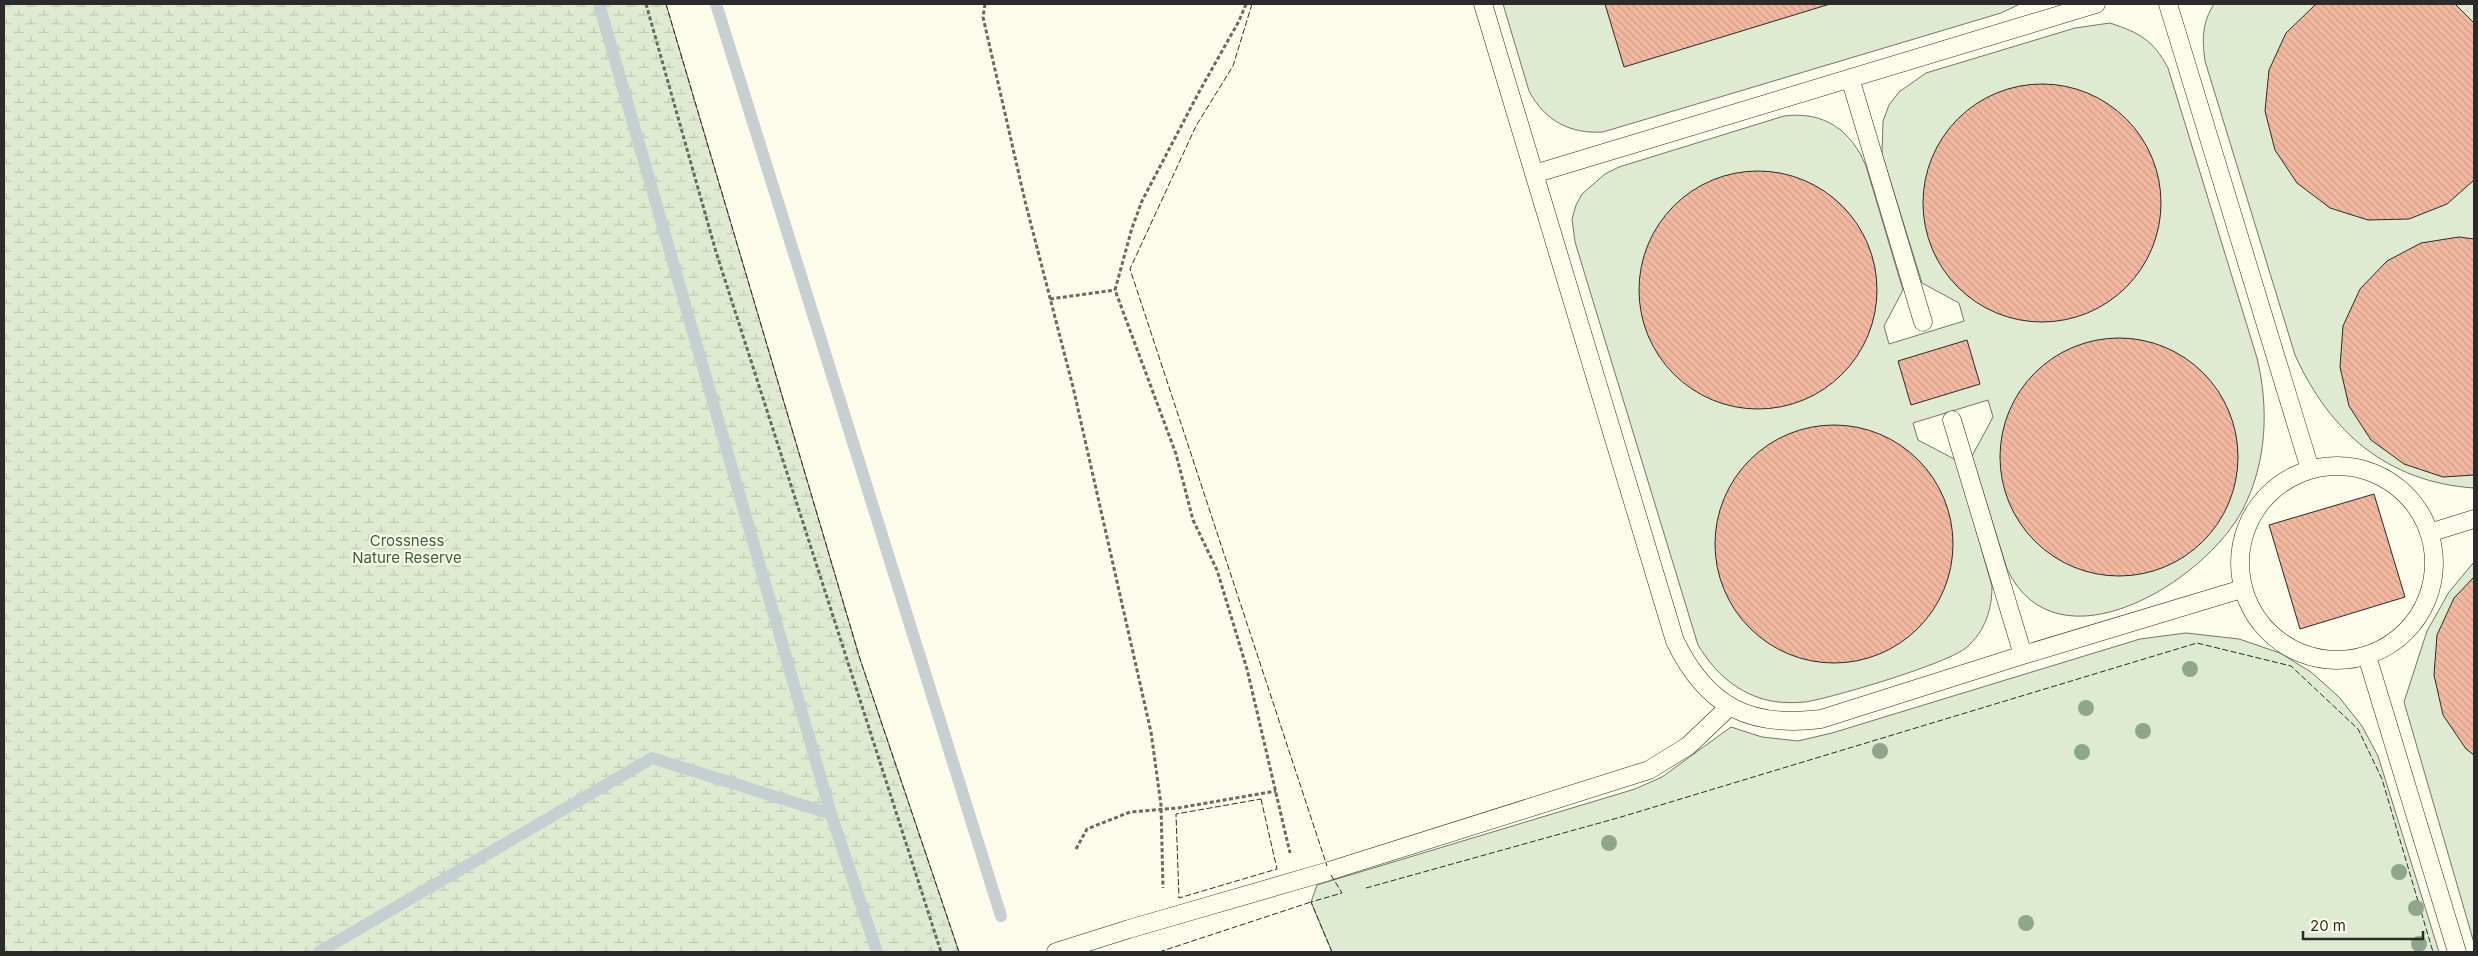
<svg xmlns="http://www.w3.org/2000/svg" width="2478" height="956" font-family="Inter,sans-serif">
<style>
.grass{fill:#deebd1;stroke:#74746e}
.wetland{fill:url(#wetland-marsh);stroke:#74746e}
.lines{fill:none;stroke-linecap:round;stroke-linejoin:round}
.stream{stroke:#c7d0d0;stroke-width:12}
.building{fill:url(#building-back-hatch);stroke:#2b2b2b}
.lane-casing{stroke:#2b2b2b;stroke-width:19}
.path{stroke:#6a6964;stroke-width:3;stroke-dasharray:4 2.5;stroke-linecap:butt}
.lane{stroke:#fdfbea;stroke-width:18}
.fence{stroke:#2b2b2b;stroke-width:1;stroke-dasharray:6 2.5;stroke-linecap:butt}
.tree{fill:#8ea78a}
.labels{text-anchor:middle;stroke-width:4;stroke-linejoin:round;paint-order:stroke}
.park-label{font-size:15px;fill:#34623c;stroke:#fdfbea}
</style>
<defs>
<pattern id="wetland-marsh" width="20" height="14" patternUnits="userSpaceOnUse" patternTransform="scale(1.25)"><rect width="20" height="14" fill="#deebd1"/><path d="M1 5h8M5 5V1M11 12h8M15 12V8" fill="none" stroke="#bfcab4"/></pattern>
<pattern id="building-back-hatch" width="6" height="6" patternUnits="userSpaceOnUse" patternTransform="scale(1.25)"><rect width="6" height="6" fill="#f2b8a0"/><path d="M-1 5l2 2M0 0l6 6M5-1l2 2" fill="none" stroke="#d09e8a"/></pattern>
</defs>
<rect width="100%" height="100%" fill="#fdfbea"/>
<path class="grass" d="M 1503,4 L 2020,4 L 2001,13 L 1603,132 C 1570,134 1545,121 1529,91 Z
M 2214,4 L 2474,4 L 2474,488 C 2387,482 2330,432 2295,355 L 2205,61 C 2202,39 2202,23 2214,4 Z
M 2110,23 C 2140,33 2153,40 2168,68 L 2257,358 C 2269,408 2267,462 2243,509 C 2206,581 2057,674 2007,569 L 1972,456 L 1993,417 L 1988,400 L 1913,423 L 1918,440 L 1956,460 L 1992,586 C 1992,610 1985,631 1967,647 C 1950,663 1832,698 1805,702 C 1794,703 1782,703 1771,701 C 1738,694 1715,673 1698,645 L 1575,242 L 1572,219 L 1576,205 L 1582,194 L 1605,174 L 1619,167 L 1784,116 C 1824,111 1851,130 1866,166 L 1903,290 L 1884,326 L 1889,344 L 1964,321 L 1959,303 L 1922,283 L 1882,154 L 1883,121 L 1889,105 L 1899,92 L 1926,73 L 2075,28 Z
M 2474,562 L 2474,943 L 2404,702 L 2427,631 L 2449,592 Z
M 2186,633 L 2239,639 L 2280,653 L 2311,672 L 2339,697 L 2362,726 L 2378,756 L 2439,952 L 1332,952 L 1311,902 L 1317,885 L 1635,789 L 1662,777 L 1731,727 L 1762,737 L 1798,741 L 1832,733 L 2140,639 Z"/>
<path class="wetland" d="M 4,4 L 666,4 L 860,659 L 959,952 L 4,952 Z"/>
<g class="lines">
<path class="stream" d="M 599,4 L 831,814 L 877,952
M 716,4 L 1001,916
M 319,952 L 652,758 L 831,814"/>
</g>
<path class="building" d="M 1605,4 L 1830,4 L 1624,67 Z
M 2316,4 L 2455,4 L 2474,23 L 2474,180 L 2447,204 L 2409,219 L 2368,220 L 2330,208 L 2297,183 L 2275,150 L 2265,111 L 2269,70 L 2286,33 Z
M1923 203a119 119 0 1 1 238 0a119 119 0 1 1-238 0Z
M1639 290a119 119 0 1 1 238 0a119 119 0 1 1-238 0Z
M 2459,237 L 2474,239 L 2474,475 L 2443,477 L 2404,464 L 2371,440 L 2349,406 L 2340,367 L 2343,326 L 2360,289 L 2387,261 L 2421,243 Z
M2000 457a119 119 0 1 1 238 0a119 119 0 1 1-238 0Z
M 1967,340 L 1980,384 L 1911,405 L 1898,361 Z
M1715 544a119 119 0 1 1 238 0a119 119 0 1 1-238 0Z
M 2374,494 L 2405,597 L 2300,629 L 2269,525 Z
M 2474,577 L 2474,755 L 2466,749 L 2443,715 L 2434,675 L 2437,635 L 2454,598 Z"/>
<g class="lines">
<defs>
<path id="lane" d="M 1483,4 L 1675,641 C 1707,707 1750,728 1821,719 L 2023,655 L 2242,589
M 2168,4 L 2310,469
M 1850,78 L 1923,322
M 1534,174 L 2096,4
M 1952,420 L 2023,655
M2240 563a97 97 0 1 1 194 0a97 97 0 1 1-194 0Z
M 2429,533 L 2474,519
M 2367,656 L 2457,952
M 1056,952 L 1129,929 L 1329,871 L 1649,770 L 1688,746 L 1730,706"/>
</defs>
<use href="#lane" class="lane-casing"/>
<path class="path" d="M 646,4 L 716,252 L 941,952
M 985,4 L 983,17 L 1025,201 L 1073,387 L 1151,732 L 1161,805 L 1163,888
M 1246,4 L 1239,21 L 1199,92 L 1142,201 L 1132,228 L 1115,290 L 1176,454 L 1193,520 L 1217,570 L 1247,669 L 1290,853
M 1050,299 L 1115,290
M 1076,849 L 1087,829 L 1130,812 L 1178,808 L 1276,791"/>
<use href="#lane" class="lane"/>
<path class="fence" d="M 666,4 L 860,659 L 959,952
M 1252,4 L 1233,66 L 1196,126 L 1130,269 L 1327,866
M 1261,799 L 1277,869 L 1179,898 L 1176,814 Z
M 1331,875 L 1342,893 L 1311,902 L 1332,952
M 1366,888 L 1621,817 L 2197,643 L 2291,666 L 2358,729 L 2382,779 L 2433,952
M 1159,952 L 1311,902"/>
</g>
<g class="tree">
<circle cx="2190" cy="669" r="8"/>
<circle cx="2086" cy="708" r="8"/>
<circle cx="2143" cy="731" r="8"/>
<circle cx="1880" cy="751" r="8"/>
<circle cx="2082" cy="752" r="8"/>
<circle cx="1609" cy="843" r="8"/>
<circle cx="2399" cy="872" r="8"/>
<circle cx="2416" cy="908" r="8"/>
<circle cx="2026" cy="923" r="8"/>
<circle cx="2419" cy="944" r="8"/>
</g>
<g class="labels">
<g class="park-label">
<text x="407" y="546">Crossness<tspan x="407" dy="17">Nature Reserve</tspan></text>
</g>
</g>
<rect width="2478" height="956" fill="none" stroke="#2b2b2b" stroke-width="10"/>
<path d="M2303 931v8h120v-8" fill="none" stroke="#2b2b2b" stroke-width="2.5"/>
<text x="2310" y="931" font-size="15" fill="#2b2b2b" stroke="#fdfbea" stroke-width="4" paint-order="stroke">20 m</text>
</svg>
